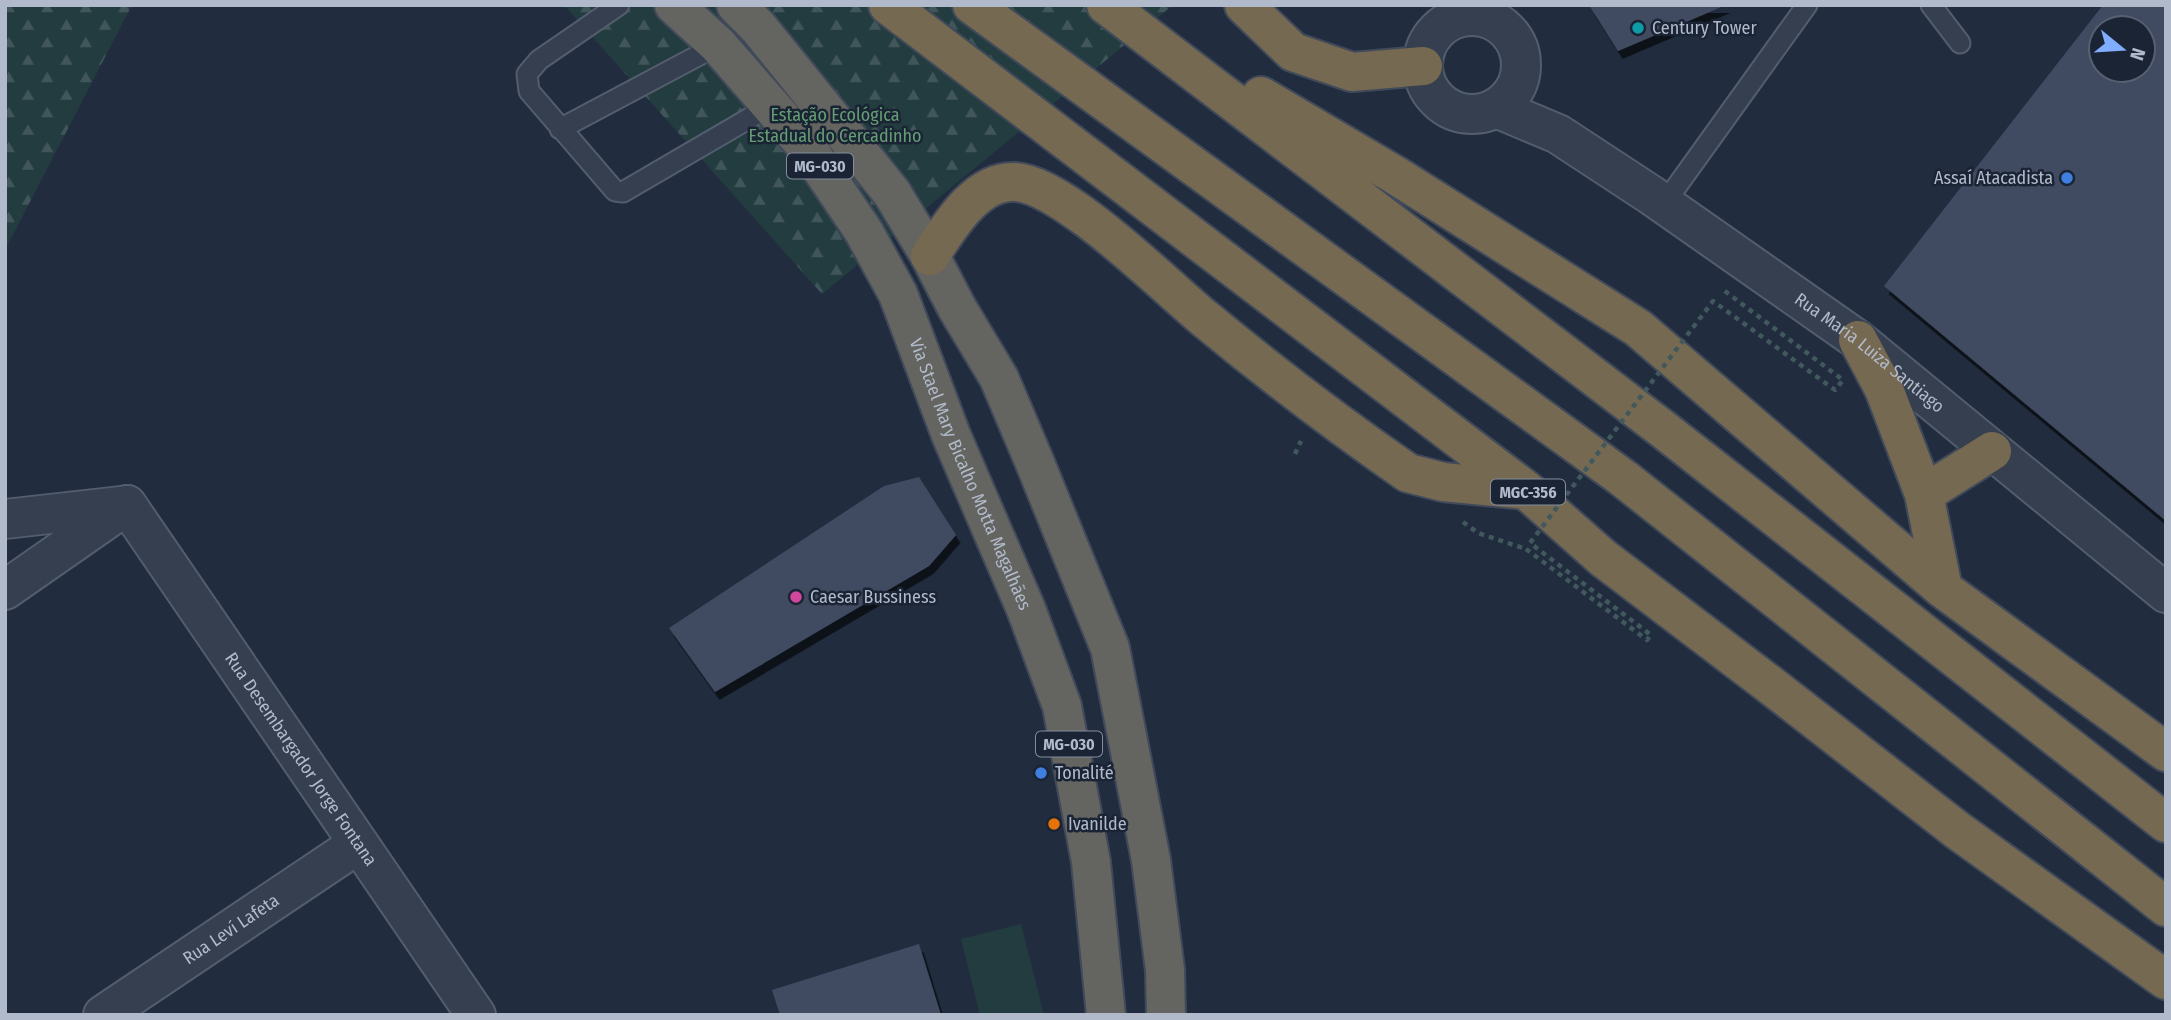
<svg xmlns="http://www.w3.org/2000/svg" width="2171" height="1020" font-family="'Fira Sans Condensed',sans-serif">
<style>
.forest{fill:url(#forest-firs)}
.pitch{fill:#233c40}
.building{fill:#3f4c62;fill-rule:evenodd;filter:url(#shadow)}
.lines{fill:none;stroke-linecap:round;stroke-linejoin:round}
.service-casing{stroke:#535d6d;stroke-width:23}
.minor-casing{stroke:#535d6d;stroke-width:42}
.trunk-casing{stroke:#404a5a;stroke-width:42}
.motorway-casing{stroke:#404a5a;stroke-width:42}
.path{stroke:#41595d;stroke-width:4.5;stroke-dasharray:5 5;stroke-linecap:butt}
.service{stroke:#353f4f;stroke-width:19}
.minor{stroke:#353f4f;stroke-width:38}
.trunk{stroke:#646460;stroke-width:38}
.motorway{stroke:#766951;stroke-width:38}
.path-bridge{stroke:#41595d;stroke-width:4.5;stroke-dasharray:5 5;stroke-linecap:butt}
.culture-dot{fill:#0f9aa8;stroke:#1a2434;stroke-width:2.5}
.shop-dot{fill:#3f7fe0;stroke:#1a2434;stroke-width:2.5}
.hotel-dot{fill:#d1479c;stroke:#1a2434;stroke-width:2.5}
.food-dot{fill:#e8710a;stroke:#1a2434;stroke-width:2.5}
.labels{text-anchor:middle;stroke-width:5;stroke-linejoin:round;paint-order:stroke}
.shield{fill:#1a2434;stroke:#848d9d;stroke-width:2}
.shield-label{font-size:16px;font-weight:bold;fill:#b1baca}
.poi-label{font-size:18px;fill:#b1baca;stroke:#1a2434;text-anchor:start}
.park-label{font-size:18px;fill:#659e74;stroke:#1a2434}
.street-label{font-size:18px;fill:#b1baca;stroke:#1a2434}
</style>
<defs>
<pattern id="forest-firs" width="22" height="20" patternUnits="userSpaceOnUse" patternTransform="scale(1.75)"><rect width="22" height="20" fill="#233c40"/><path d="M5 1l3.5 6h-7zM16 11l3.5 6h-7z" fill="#41565a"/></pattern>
<filter id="shadow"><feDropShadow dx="4.5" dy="8" stdDeviation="0" flood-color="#0009"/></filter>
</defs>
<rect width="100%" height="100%" fill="#212d3f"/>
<path class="forest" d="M 5,5 L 132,5 L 5,250 Z
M 564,5 L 1173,5 L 822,294 Z"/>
<path class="pitch" d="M 1021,924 L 1044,1015 L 980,1015 L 961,939 Z"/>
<path class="building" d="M 1589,5 L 1726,5 L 1618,51 Z
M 2103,5 L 2166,5 L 2166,521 L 1884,286 ZM 2101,28 L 2143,28 L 2143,70 L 2101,70 Z
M 919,477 L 956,535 L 929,566 L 715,692 L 669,628 L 884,486 Z
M 919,944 L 941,1015 L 780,1015 L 772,990 Z"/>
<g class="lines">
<defs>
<path id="service" d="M 619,5 L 539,60 L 527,74 L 529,91 L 615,191 L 623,192 L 772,105
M 1931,5 L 1960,43
M 560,129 L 718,45
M 1664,204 L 1807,5"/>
<g id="minor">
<circle cx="1472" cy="65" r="49"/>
<path id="s1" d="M 1496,108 L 1558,134 L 1651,195 L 1858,340 L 2166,593"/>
<path id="s2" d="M 127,505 L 476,1015"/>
<path d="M 5,519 L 121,506"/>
<path d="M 5,590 L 127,505"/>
<path id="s3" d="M 103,1015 L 358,844"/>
</g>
<g id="trunk">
<path id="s4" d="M 674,5 L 718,45 L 806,146 L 864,232 L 898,294 L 951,435 L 1026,609 L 1062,706 L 1091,862 L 1106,1015"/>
<path d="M 736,5 L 758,27 L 892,193 L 930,256 L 957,308 L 999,378 L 1035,463 L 1110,648 L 1151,860 L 1165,970 L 1166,1015"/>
</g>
<path id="motorway" d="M 888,5 L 1526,490 L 1603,558 L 1769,684 L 1957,830 L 2166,980
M 972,5 L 1623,478 L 2166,907
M 1106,5 L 1664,430 L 2166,823
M 1244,5 L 1293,52 L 1352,72 L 1423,66
M 1261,96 L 1395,175 L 1638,328 L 1943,589 L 2166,752
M 930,256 C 949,227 976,180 1015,182 C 1063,184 1164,285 1204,318 C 1268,371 1340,426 1408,473 L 1443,482 L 1526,490
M 1858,340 L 1884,389 L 1924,494
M 1943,589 L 1924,494 L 1992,451"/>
</defs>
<use href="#service" class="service-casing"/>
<use href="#minor" class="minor-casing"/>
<use href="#trunk" class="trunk-casing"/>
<use href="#motorway" class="motorway-casing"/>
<path class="path" d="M 1295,454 L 1301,441
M 1463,522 L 1478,533 L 1526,549"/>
<use href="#service" class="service"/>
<use href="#minor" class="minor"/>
<use href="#trunk" class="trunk"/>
<use href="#motorway" class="motorway"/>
<path class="path-bridge" d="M 1526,549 L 1647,640 L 1651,635 L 1530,543 L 1713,301 L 1835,390 L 1843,380 L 1722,289"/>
</g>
<circle class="culture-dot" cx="1638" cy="28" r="7"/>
<g class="shop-dot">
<circle cx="2067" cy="178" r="7"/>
<circle cx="1041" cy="773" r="7"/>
</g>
<circle class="hotel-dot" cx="796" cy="597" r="7"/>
<circle class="food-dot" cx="1054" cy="824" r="7"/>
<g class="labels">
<g class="shield">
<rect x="787" y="153.5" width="66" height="25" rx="5"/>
<rect x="1491" y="479.5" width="74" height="25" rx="5"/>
<rect x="1036" y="731.5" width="66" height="25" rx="5"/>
</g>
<g class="shield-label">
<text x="820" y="172">MG-030</text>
<text x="1528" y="498">MGC-356</text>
<text x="1069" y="750">MG-030</text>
</g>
<g class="poi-label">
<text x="1652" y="34">Century Tower</text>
<text x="2053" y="184" text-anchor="end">Assaí Atacadista</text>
<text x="810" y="603">Caesar Bussiness</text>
<text x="1055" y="779">Tonalité</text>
<text x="1068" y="830">Ivanilde</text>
</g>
<g class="park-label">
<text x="835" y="121">Estação Ecológica<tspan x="835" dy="21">Estadual do Cercadinho</tspan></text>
</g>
<g class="street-label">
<text dy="6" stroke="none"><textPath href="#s1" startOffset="448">Rua Maria Luiza Santiago</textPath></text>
<text dy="6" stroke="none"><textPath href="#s4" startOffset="562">Via Stael Mary Bicalho Motta Magalhães</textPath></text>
<text dy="6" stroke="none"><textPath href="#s2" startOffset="308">Rua Desembargador Jorge Fontana</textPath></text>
<text dy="6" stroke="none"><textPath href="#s3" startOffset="154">Rua Leví Lafeta</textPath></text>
</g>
</g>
<rect width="2171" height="1020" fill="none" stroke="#b1baca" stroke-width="14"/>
<g transform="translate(2122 49) rotate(108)"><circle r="33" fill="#1a2434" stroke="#566070" stroke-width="2"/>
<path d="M0-5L12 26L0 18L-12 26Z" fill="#81adff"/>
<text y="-10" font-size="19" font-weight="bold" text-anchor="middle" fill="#b1baca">N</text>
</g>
</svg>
